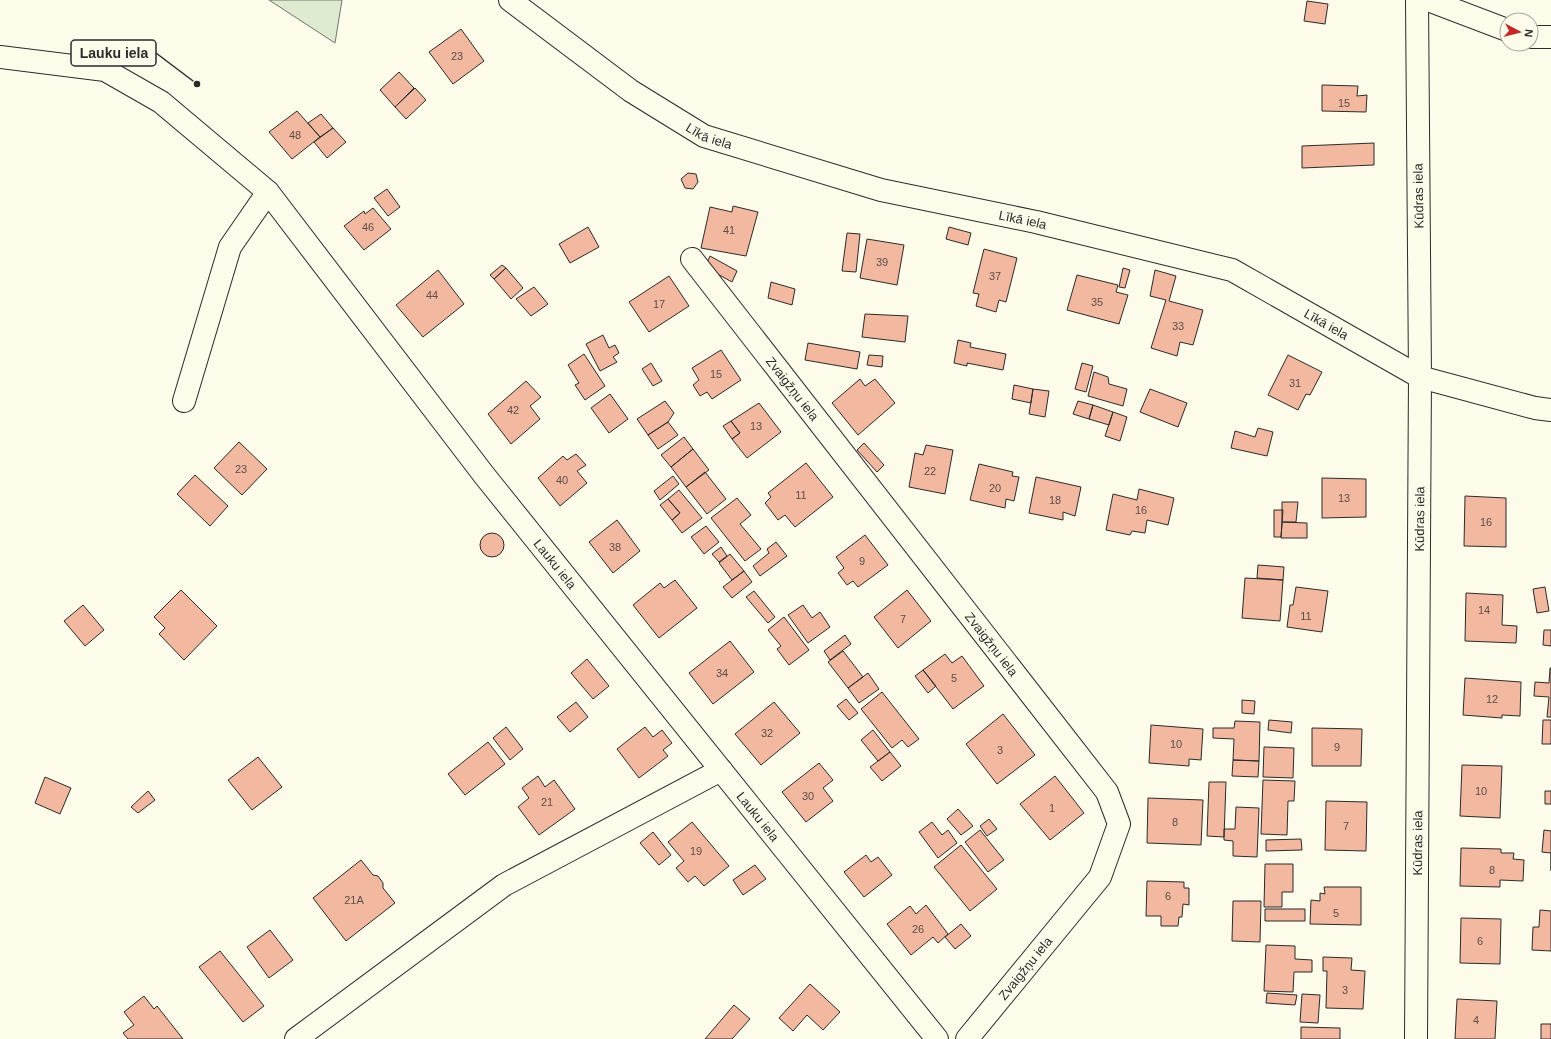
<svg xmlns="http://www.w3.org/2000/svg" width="1551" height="1039" font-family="Arial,sans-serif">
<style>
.green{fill:#deebd1;stroke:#74746e}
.building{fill:#f2b8a0;stroke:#2b2b2b}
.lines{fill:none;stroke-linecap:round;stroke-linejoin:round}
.minor-casing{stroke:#2b2b2b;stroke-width:24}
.minor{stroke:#fdfbea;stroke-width:22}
.labels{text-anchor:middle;stroke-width:3;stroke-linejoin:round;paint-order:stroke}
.number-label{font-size:11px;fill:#5d4e48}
.street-label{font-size:13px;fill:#2b2b2b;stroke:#fdfbea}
.leader{fill:none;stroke:#2b2b2b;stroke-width:1.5}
.callout-dot{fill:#2b2b2b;stroke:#fdfbea;stroke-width:1.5}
.callout{fill:#fdfbea;stroke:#2b2b2b;stroke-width:1.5}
.callout-label{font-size:14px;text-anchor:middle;font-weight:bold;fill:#2b2b2b}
</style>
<rect width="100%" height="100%" fill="#fdfbea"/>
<path class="green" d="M 269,0 L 342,0 L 335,43 Z"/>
<path class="building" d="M 1307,1 L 1328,4 L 1325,24 L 1304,21 Z
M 461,29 L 484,61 L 453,84 L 429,52 Z
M 399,72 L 414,88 L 395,107 L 380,90 Z
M 1322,85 L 1358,86 L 1357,96 L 1367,95 L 1366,112 L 1322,111 Z
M 415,88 L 426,100 L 406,119 L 395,107 Z
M 297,111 L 320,137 L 292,159 L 269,132 Z
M 321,114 L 333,128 L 320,137 L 308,123 Z
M 333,128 L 346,142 L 327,158 L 314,142 Z
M 1374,143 L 1374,165 L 1302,168 L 1302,146 Z
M 688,173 L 696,174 L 698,182 L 693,189 L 685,188 L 681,179 Z
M 387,189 L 400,207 L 388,216 L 374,198 Z
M 733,206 L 758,212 L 746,256 L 701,248 L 710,207 L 732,212 Z
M 373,208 L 391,229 L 364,250 L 344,226 L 364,211 L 365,214 Z
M 588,227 L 599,247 L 570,263 L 559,244 Z
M 949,227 L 971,233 L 968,245 L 946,239 Z
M 847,233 L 860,234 L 856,272 L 842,271 Z
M 867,239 L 904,245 L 897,285 L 860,278 Z
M 984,249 L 1017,258 L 1006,302 L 999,300 L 996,312 L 976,306 L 979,294 L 973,293 Z
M 710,256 L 737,271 L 732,282 L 705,267 Z
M 502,265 L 506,268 L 494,279 L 490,275 Z
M 506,268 L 523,288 L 511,299 L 494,279 Z
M 1123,268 L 1130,270 L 1125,288 L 1119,287 Z
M 438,270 L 464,304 L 423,337 L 396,305 Z
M 1155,270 L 1176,276 L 1169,301 L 1203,310 L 1193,345 L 1180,342 L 1177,356 L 1151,348 L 1166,300 L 1150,296 Z
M 1077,275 L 1118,285 L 1116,292 L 1128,295 L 1119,324 L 1067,310 Z
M 669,276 L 689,306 L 649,332 L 629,302 Z
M 771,282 L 795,289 L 792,305 L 768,298 Z
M 534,287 L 548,304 L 531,316 L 516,299 Z
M 865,314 L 908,316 L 905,342 L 862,337 Z
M 603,335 L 609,348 L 615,345 L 619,353 L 613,357 L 617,362 L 600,371 L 586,344 Z
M 958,340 L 971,343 L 970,347 L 1006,354 L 1003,370 L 967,363 L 967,366 L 954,363 Z
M 808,343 L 860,352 L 857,369 L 805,360 Z
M 721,350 L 741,380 L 712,399 L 707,392 L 700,396 L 693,385 L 699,380 L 692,368 Z
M 584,354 L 605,386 L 585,400 L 575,385 L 579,383 L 568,365 Z
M 869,355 L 883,356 L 882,367 L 867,365 Z
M 1288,355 L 1322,372 L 1310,395 L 1306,394 L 1298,410 L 1268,395 Z
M 651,363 L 662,381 L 653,386 L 642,369 Z
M 1082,363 L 1093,366 L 1086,392 L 1075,389 Z
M 1094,372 L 1108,377 L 1109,384 L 1127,389 L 1123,406 L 1088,396 Z
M 860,379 L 865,386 L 875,379 L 895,403 L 858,435 L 832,403 Z
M 526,381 L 541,397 L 530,406 L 540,419 L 511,444 L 488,414 Z
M 1014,385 L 1033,389 L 1031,403 L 1012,399 Z
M 1033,389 L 1049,391 L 1045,417 L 1029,414 Z
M 1150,389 L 1187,403 L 1178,427 L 1140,412 Z
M 610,394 L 628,419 L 609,433 L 591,408 Z
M 665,401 L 674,413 L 668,422 L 648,435 L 637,419 Z
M 1078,401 L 1093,405 L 1089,419 L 1073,414 Z
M 759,403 L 781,432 L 747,458 L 732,439 L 740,433 L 731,421 Z
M 1093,405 L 1113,412 L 1109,425 L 1089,419 Z
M 1113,412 L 1127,417 L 1120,441 L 1105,436 Z
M 731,421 L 740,433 L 732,439 L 723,426 Z
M 668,422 L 678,435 L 658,449 L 648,435 Z
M 1258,428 L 1273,432 L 1267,456 L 1231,448 L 1235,431 L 1255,437 Z
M 684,437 L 693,449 L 671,467 L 661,455 Z
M 239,442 L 267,469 L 242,495 L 214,468 Z
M 864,443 L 884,465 L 877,472 L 857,450 Z
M 926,445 L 953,450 L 945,494 L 909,487 L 915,453 L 923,455 Z
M 693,449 L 709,470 L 686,487 L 671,467 Z
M 576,454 L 586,465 L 577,471 L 587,483 L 560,506 L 538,478 L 563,456 L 567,460 Z
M 806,463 L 833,497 L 795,527 L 785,515 L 778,520 L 765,503 L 771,497 L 768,493 Z
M 979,464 L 1013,472 L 1012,476 L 1019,477 L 1014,501 L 1006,499 L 1005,508 L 970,500 Z
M 705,472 L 726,499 L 707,514 L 686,487 Z
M 195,475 L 228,506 L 210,526 L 177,494 Z
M 673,476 L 679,484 L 660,500 L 654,491 Z
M 1036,477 L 1081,487 L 1075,516 L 1063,512 L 1063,520 L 1029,513 Z
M 1322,478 L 1366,479 L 1366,517 L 1322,518 Z
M 1139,489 L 1174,498 L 1168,525 L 1147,520 L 1145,533 L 1132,531 L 1130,535 L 1106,530 L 1113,494 L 1137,500 Z
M 679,490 L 702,518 L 682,533 L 672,520 L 680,513 L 668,499 Z
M 1465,496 L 1506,498 L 1506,547 L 1464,546 Z
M 737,498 L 751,515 L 740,524 L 761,549 L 745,561 L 711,518 Z
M 668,499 L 680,513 L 672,520 L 660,505 Z
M 1282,502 L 1298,502 L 1296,522 L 1282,522 Z
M 1274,510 L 1283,510 L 1281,537 L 1274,537 Z
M 617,520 L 640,551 L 613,573 L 589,542 Z
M 1282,522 L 1307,523 L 1307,538 L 1281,538 Z
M 706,526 L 719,542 L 704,554 L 691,537 Z
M480 545a12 12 0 1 1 24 0a12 12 0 1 1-24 0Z
M 865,535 L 888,565 L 858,587 L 853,581 L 847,585 L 838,573 L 844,568 L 836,557 Z
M 776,542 L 787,556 L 760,576 L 753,566 L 769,553 L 767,549 Z
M 721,547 L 727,556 L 719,562 L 712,554 Z
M 730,554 L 744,571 L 732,580 L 719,563 Z
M 1258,565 L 1284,567 L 1283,580 L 1257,578 Z
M 744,571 L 752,582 L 732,598 L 723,587 Z
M 1245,578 L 1283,580 L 1280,621 L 1242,618 Z
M 675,580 L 697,608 L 659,638 L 633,605 L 660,583 L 664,588 Z
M 1296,587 L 1328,591 L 1322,632 L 1287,627 L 1290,605 L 1293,605 Z
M 1545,587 L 1549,611 L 1537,613 L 1533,589 Z
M 181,590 L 217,626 L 184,660 L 159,634 L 165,628 L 154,617 Z
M 907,590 L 931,621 L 898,648 L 874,617 Z
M 754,591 L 775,617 L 768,623 L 746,597 Z
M 1466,593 L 1503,595 L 1502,625 L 1517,626 L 1516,643 L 1465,641 Z
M 83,605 L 104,630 L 85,646 L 64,621 Z
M 803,605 L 812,618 L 820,612 L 830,627 L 808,643 L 788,615 Z
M 784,617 L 809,650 L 789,665 L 777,649 L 781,646 L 768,630 Z
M 1544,630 L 1551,630 L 1551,646 L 1543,645 Z
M 845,635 L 851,644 L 830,660 L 824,651 Z
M 730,641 L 754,672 L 713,704 L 689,673 Z
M 843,651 L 863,677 L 848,688 L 828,662 Z
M 945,654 L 952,663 L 962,656 L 984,686 L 953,709 L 923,670 Z
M 587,659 L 609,686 L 593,699 L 571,673 Z
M 1550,668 L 1551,668 L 1551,717 L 1547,717 L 1549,697 L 1534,696 L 1535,682 L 1549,683 Z
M 923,670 L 936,686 L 928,693 L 915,676 Z
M 868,673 L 879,689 L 859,703 L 848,688 Z
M 1465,678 L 1521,682 L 1520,716 L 1502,715 L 1502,718 L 1463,715 Z
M 882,692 L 919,739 L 908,747 L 902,740 L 892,748 L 861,709 Z
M 846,699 L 858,713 L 849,720 L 837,706 Z
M 1242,700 L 1255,701 L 1254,714 L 1242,713 Z
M 576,702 L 588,717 L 570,732 L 557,717 Z
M 774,702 L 800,733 L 761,765 L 735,734 Z
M 1003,714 L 1035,755 L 997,784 L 966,744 Z
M 1269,720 L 1292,722 L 1291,733 L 1268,730 Z
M 1543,720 L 1551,720 L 1551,744 L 1542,744 Z
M 1235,721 L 1260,722 L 1259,761 L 1233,760 L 1234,739 L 1213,738 L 1213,728 L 1234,728 Z
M 1151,725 L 1203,729 L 1201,760 L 1189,759 L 1189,766 L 1149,763 Z
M 506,727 L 523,749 L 510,760 L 493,738 Z
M 645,727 L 653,737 L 662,730 L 672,743 L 663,750 L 668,756 L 639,778 L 617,749 Z
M 1312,728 L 1362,729 L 1361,766 L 1312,766 Z
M 873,730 L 890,752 L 878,761 L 861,740 Z
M 488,742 L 505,764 L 465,795 L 448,774 Z
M 1264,747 L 1294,748 L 1293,778 L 1263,777 Z
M 890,752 L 901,766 L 882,781 L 870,767 Z
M 258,757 L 282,787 L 252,810 L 228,780 Z
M 1233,760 L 1259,761 L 1258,777 L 1232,776 Z
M 819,763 L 833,780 L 823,788 L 833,801 L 806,822 L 782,792 Z
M 1462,765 L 1502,766 L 1500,818 L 1460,816 Z
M 538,776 L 545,787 L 554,780 L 575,809 L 539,835 L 518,807 L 529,798 L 522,788 Z
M 1055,776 L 1084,813 L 1050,840 L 1020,804 Z
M 45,777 L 71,788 L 60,814 L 35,803 Z
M 1263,780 L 1295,781 L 1294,801 L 1288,801 L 1287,835 L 1261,834 Z
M 1209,782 L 1226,782 L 1224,837 L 1207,836 Z
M 148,791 L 155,800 L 138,813 L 131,807 Z
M 1545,791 L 1551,791 L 1551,804 L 1545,804 Z
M 1148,798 L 1203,800 L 1201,845 L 1147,843 Z
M 1326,801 L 1367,802 L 1366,851 L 1325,850 Z
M 1236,807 L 1259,808 L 1257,857 L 1233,856 L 1233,841 L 1224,840 L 1224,829 L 1235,829 Z
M 958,809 L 973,826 L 961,835 L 947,819 Z
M 989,819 L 997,829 L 987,836 L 980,826 Z
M 692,822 L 729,866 L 704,886 L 695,876 L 688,882 L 676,868 L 684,861 L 668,842 Z
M 932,822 L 942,835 L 948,830 L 957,843 L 938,858 L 919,832 Z
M 980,830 L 1004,860 L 988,872 L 965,842 Z
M 1544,830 L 1551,831 L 1551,871 L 1551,853 L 1542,852 Z
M 653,832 L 671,855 L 659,865 L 640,843 Z
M 1301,839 L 1302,850 L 1266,851 L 1266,840 Z
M 961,845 L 997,889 L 970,911 L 934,867 Z
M 1461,848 L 1501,849 L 1501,853 L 1514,853 L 1513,859 L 1524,860 L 1523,881 L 1500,880 L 1500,887 L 1460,886 Z
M 866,855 L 871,862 L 878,857 L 892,875 L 864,897 L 844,872 Z
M 361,860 L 373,875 L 378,876 L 383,883 L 383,888 L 395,903 L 346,941 L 313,898 Z
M 1265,864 L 1293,864 L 1293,892 L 1282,892 L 1282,907 L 1264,907 Z
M 755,865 L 766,879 L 743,895 L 733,880 Z
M 1147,881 L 1184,882 L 1184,888 L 1189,888 L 1189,905 L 1183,904 L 1182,917 L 1179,917 L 1178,926 L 1161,926 L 1161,916 L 1146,916 Z
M 1324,887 L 1361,887 L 1361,925 L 1310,924 L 1311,900 L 1320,901 L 1320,893 L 1325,894 Z
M 1233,901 L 1261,901 L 1260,942 L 1232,941 Z
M 926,905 L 948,934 L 938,943 L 933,937 L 911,955 L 887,924 L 910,906 L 916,914 Z
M 1265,909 L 1305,909 L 1305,921 L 1265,921 Z
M 1540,910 L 1551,911 L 1551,951 L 1532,950 L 1533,927 L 1539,927 Z
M 1461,918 L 1501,919 L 1500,964 L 1460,963 Z
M 961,924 L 971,936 L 955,949 L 945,937 Z
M 270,930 L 293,960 L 269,978 L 247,947 Z
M 1266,945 L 1295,946 L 1295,959 L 1312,960 L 1312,972 L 1294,972 L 1293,992 L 1264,991 Z
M 220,951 L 264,1006 L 243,1022 L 199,967 Z
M 1323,957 L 1352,958 L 1351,970 L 1365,971 L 1363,1009 L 1326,1008 L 1327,971 L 1323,971 Z
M 810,984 L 840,1012 L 823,1030 L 807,1015 L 793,1031 L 779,1018 Z
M 1267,993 L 1297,995 L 1295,1005 L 1266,1003 Z
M 1302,994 L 1320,995 L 1318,1023 L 1300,1022 Z
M 144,996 L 154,1009 L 157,1006 L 183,1039 L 128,1039 L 123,1033 L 134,1025 L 124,1012 Z
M 1457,999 L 1497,1001 L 1495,1039 L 1455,1039 Z
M 734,1005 L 750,1019 L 732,1039 L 705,1039 Z
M 1541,1024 L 1551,1024 L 1551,1039 L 1541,1039 Z
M 1301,1027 L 1340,1028 L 1340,1039 L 1301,1039 Z"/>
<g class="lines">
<defs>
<g id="minor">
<path id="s1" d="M 510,0 L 631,91 L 704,136 L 881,190 L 1036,222 L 1232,270 L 1420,377 L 1535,408 L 1551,410"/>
<path d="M 1428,0 L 1507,30"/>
<path d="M 1531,37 L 1551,37"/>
<path id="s2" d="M 0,57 L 105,70 L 161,102 L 268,192 L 484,475 L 937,1039"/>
<path id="s3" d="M 692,259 L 1107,792 L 1119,824 L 1100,877 L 967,1039"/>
<path d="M 184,401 L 230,247 L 268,192"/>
<path d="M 296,1039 L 504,885 L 721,770"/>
<path id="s4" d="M 1416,1039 L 1420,377 L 1417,0"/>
</g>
</defs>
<use href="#minor" class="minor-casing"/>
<use href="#minor" class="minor"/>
</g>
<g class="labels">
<g class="number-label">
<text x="457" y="60">23</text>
<text x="1344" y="107">15</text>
<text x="295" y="139">48</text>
<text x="368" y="231">46</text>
<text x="729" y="234">41</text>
<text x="882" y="266">39</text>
<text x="995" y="280">37</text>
<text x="432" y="299">44</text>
<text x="1097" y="306">35</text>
<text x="659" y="308">17</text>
<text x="1178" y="330">33</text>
<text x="716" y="378">15</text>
<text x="1295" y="387">31</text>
<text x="513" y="414">42</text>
<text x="756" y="430">13</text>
<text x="241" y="473">23</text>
<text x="930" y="475">22</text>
<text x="562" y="484">40</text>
<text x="995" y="492">20</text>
<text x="801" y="499">11</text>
<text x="1344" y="502">13</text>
<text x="1055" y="504">18</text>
<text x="1141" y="514">16</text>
<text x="1486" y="526">16</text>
<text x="615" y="551">38</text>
<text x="862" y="565">9</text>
<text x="1484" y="614">14</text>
<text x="1306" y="620">11</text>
<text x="903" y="623">7</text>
<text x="722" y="677">34</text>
<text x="954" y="682">5</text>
<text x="1492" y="703">12</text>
<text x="767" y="737">32</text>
<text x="1176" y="748">10</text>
<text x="1337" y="751">9</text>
<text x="1000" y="754">3</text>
<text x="1481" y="795">10</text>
<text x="808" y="800">30</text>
<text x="547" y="806">21</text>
<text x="1052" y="812">1</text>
<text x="1175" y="826">8</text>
<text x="1346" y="830">7</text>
<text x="696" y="855">19</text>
<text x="1492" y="874">8</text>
<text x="1168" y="900">6</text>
<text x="354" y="904">21A</text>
<text x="1336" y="917">5</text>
<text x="918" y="933">26</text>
<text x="1480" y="945">6</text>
<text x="1345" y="994">3</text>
<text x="1476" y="1024">4</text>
</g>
<g class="street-label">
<text dy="5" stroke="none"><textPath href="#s1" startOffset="242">Līkā iela</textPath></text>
<text transform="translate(1418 196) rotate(-91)" y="5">Kūdras iela</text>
<text dy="5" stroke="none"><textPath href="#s1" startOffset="567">Līkā iela</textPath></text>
<text dy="5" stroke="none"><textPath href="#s1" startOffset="891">Līkā iela</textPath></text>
<text dy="5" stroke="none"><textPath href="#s3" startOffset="164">Zvaigžņu iela</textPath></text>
<text dy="5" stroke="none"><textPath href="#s4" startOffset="520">Kūdras iela</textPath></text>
<text dy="5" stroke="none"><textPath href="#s2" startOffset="780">Lauku iela</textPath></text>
<text dy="5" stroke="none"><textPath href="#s3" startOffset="488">Zvaigžņu iela</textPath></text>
<text dy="5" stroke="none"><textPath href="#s2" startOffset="1104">Lauku iela</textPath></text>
<text dy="5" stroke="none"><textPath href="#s4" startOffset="196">Kūdras iela</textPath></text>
<text transform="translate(1025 968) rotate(-51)" y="5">Zvaigžņu iela</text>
</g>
</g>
<path class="leader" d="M197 84L156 53"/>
<circle class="callout-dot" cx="197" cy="84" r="4"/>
<rect class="callout" x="71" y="40" width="85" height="26" rx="4"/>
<g class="callout-label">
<text x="114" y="58">Lauku iela</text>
</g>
<g transform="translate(1519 32) rotate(97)"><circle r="19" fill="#fdfbea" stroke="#a9a89e"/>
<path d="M0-3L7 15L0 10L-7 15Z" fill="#c62828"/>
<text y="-6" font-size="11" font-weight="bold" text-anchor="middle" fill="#2b2b2b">N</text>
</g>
</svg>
